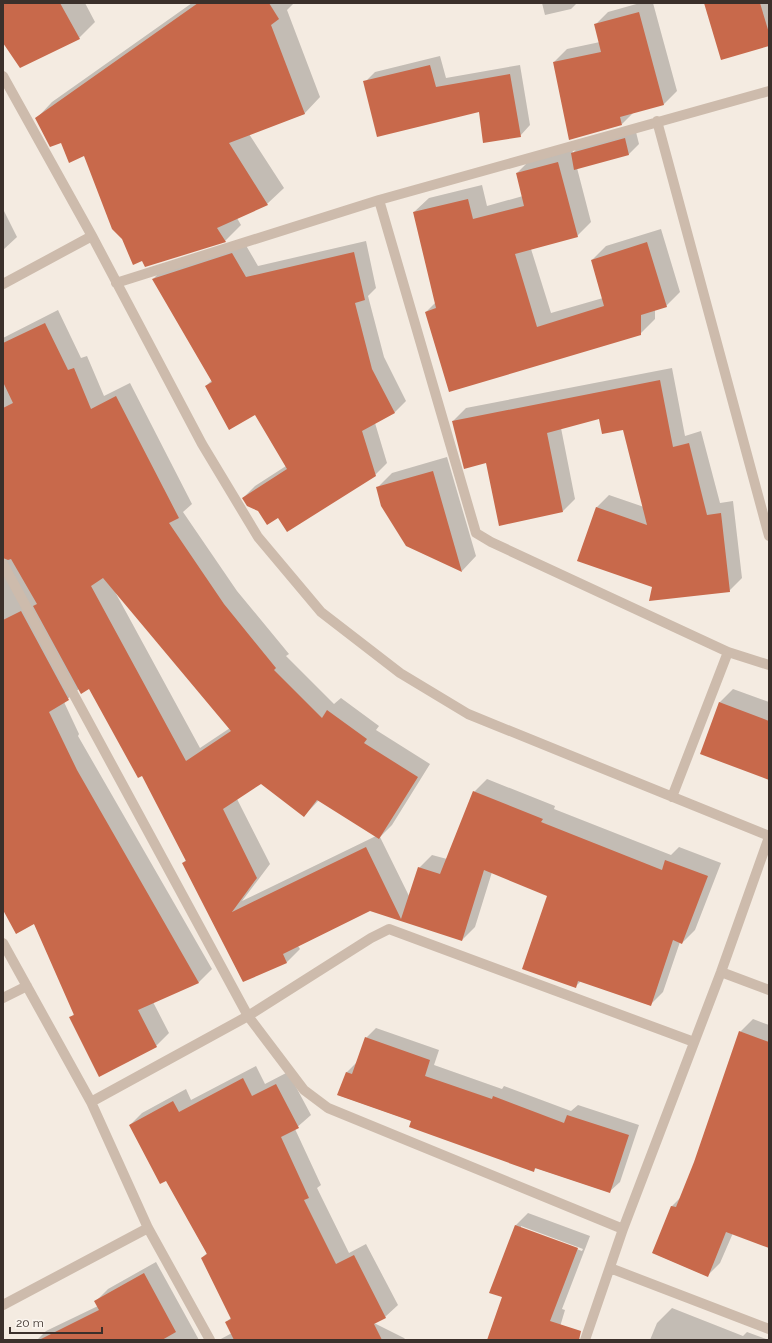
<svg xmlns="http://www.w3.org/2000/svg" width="772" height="1343" font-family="Raleway,sans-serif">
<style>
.shadow{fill:#0003;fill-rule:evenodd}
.building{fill:#c8694b;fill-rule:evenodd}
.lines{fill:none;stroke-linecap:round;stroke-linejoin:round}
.minor{stroke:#cdbbac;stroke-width:10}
</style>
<rect width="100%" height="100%" fill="#f4ebe1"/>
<path class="shadow" d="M 3,3 L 85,3 L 95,22 L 79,38 L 3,42 Z
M 192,3 L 294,3 L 287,10 L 320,97 L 304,114 L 249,134 L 284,188 L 267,204 L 237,218 L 241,225 L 225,241 L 62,141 L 36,119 L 52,102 Z
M 542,3 L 577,3 L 571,9 L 545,15 Z
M 640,3 L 653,3 L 677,91 L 664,104 L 634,112 L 622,124 L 554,62 L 567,49 L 600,42 L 595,25 L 608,12 Z
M 705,3 L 769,3 L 769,45 Z
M 440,56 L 446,78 L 520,65 L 530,125 L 520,136 L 479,110 L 365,82 L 375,72 Z
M 635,128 L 639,144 L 629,154 L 577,168 L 591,222 L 577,236 L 531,249 L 551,313 L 603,298 L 592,260 L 606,246 L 661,229 L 680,292 L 666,306 L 655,310 L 655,319 L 640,334 L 450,391 L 426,312 L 436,302 L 414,212 L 429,198 L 482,185 L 487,206 L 523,196 L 517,173 L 531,159 L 572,149 L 573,153 L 582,143 Z
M 3,209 L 17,237 L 3,250 Z
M 366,241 L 376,288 L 368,296 L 384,357 L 406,401 L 395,412 L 375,423 L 387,463 L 375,475 L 259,510 L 243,498 L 255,486 L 286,466 L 256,413 L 206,386 L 212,380 L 153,279 L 165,267 L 244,242 L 258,266 Z
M 58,310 L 81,358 L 87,356 L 104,396 L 130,383 L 192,504 L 183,512 L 237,591 L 289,654 L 286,656 L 334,704 L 341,698 L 379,726 L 376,730 L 430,764 L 392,825 L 380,837 L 409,896 L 419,868 L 432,855 L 447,859 L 474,792 L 487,779 L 555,806 L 554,809 L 671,855 L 679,847 L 721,863 L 695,930 L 682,943 L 680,942 L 663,992 L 650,1005 L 581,981 L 576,986 L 548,895 L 492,872 L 475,927 L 462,940 L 370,910 L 298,946 L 300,949 L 287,962 L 243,981 L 183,863 L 186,860 L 142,774 L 89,688 L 79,689 L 64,702 L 79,734 L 78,736 L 212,969 L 199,982 L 153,1002 L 169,1033 L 156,1046 L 70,1018 L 75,1013 L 34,923 L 3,908 L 3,338 ZM 114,590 L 230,728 L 200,748 ZM 261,782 L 304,816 L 319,800 L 376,836 L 242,901 L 270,864 L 237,799 Z
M 672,368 L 685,436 L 701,431 L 720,503 L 733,501 L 742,578 L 729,591 L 654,587 L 596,508 L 609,495 L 644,507 L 624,429 L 599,418 L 561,428 L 575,499 L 563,511 L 487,462 L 453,421 L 466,408 Z
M 447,457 L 476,556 L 462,571 L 377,488 L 392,473 Z
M 733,689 L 769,702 L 769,779 L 719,703 Z
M 753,1019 L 769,1025 L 769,1247 L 733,1233 L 720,1263 L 707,1276 L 653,1253 L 672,1206 L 681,1197 L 695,1163 L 740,1032 Z
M 376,1028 L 439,1050 L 434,1065 L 502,1089 L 504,1086 L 571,1111 L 578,1105 L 639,1125 L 620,1182 L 609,1192 L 536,1168 L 533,1171 L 412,1121 L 338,1095 L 347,1072 L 357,1062 L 366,1038 Z
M 256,1066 L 265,1084 L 288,1072 L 311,1115 L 295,1129 L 321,1185 L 317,1188 L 349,1253 L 366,1244 L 398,1305 L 385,1317 L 374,1323 L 404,1338 L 406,1340 L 219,1340 L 232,1333 L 226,1322 L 232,1317 L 202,1258 L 207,1253 L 166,1179 L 130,1125 L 142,1113 L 186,1089 L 191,1100 Z
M 528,1213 L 590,1236 L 562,1309 L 565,1310 L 556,1340 L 489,1340 L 503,1297 L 490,1292 L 516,1225 ZM 521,1226 L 583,1249 L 582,1251 L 521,1228 Z
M 156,1262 L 199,1340 L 37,1340 L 46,1331 L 98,1306 L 95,1302 L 108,1289 Z
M 672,1308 L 743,1336 L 747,1332 L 769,1340 L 650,1340 L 657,1323 Z"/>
<path class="building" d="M 3,3 L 60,3 L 80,39 L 20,68 L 3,43 Z
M 198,3 L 269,3 L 279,19 L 271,25 L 305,114 L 229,143 L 268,205 L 217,228 L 226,242 L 145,267 L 142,261 L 133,265 L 122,239 L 112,229 L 84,156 L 69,163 L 61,143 L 50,147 L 35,118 Z
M 704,3 L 760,3 L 769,33 L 769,46 L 721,60 Z
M 639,12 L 664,105 L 620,117 L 622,125 L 569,140 L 553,62 L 601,52 L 594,24 Z
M 430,65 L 436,87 L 510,74 L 521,137 L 483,143 L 479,112 L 377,137 L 363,81 Z
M 625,138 L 629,155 L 574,170 L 571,153 Z
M 558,162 L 578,237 L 515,254 L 537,327 L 604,306 L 591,260 L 647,242 L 667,307 L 641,315 L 641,335 L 449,392 L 425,312 L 436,308 L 413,212 L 468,199 L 473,219 L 524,206 L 516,173 Z
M 354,252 L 365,300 L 355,303 L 372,369 L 395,413 L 362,431 L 376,476 L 287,532 L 278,518 L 267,525 L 258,511 L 247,506 L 242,498 L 287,469 L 255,415 L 229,430 L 205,386 L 212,382 L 152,279 L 232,253 L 246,277 Z
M 45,323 L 68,370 L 74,368 L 91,409 L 116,396 L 179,518 L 169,523 L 224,604 L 276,668 L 274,670 L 322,718 L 327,710 L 367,739 L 364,743 L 418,777 L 379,839 L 317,800 L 304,817 L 261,784 L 223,809 L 257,878 L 232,912 L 366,847 L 401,919 L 418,867 L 440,874 L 473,791 L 543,819 L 541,822 L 662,870 L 665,860 L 708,876 L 682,944 L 673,940 L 651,1006 L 578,981 L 576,988 L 522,969 L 547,896 L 484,870 L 462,941 L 370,911 L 283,954 L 287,963 L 243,982 L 182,863 L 186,861 L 142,776 L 138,778 L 89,689 L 81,694 L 33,606 L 37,604 L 11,559 L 8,560 L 3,558 L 3,408 L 13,403 L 3,382 L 3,343 ZM 103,578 L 231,731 L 186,761 L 91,586 Z
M 660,380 L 673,447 L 689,443 L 707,515 L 721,513 L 730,592 L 649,601 L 652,587 L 577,561 L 596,507 L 647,525 L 623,430 L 602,434 L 599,419 L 547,433 L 563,512 L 499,526 L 486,463 L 464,469 L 452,421 Z
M 433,471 L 462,572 L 406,546 L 381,506 L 376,487 Z
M 21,611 L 69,700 L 49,712 L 77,770 L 199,983 L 138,1010 L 157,1047 L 99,1077 L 69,1017 L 74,1015 L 34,924 L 16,934 L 3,910 L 3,620 Z
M 719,702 L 769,721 L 769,780 L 700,754 Z
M 739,1031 L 769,1042 L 769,1248 L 726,1232 L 708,1277 L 652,1253 L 671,1206 L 676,1207 L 694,1162 Z
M 365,1037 L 430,1060 L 425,1076 L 492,1099 L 493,1096 L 564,1123 L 567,1115 L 629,1135 L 610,1193 L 535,1168 L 534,1172 L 409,1127 L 411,1121 L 337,1095 L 346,1072 L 352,1074 Z
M 243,1078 L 252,1096 L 276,1084 L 299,1128 L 281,1137 L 309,1198 L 304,1200 L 336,1264 L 354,1255 L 386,1318 L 374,1324 L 382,1340 L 234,1340 L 225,1322 L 231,1319 L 201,1258 L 207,1254 L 166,1181 L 160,1184 L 129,1125 L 173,1101 L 179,1112 Z
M 515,1225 L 578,1248 L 550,1321 L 581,1331 L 579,1340 L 487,1340 L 502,1297 L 489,1293 Z
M 144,1273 L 176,1332 L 162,1340 L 39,1340 L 99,1310 L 94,1301 Z"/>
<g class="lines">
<path class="minor" d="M 3,76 L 92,236 L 202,444 L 258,537 L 321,612 L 400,673 L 468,714 L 769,836
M 657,121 L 769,536
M 379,200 L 476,533 L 491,542 L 728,652 L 769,665
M 116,283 L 379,200 L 769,91
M 3,284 L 92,236
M 3,564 L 248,1016 L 304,1090 L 328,1108 L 623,1229
M 672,797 L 728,652
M 3,943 L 91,1102 L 148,1228 L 210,1340
M 721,972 L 769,990
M 3,998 L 27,986
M 91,1102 L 248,1016 L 371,938 L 389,929 L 694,1042
M 610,1268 L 769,1329
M 3,1305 L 148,1228
M 585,1340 L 623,1229 L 721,972 L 769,837"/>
</g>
<rect width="772" height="1343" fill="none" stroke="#3b302b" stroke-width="8"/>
<path d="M10 1327v6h92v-6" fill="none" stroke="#3b302b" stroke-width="2"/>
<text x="16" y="1327" font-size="12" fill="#3b302b" stroke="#fbf5ee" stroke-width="3" paint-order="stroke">20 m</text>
</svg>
